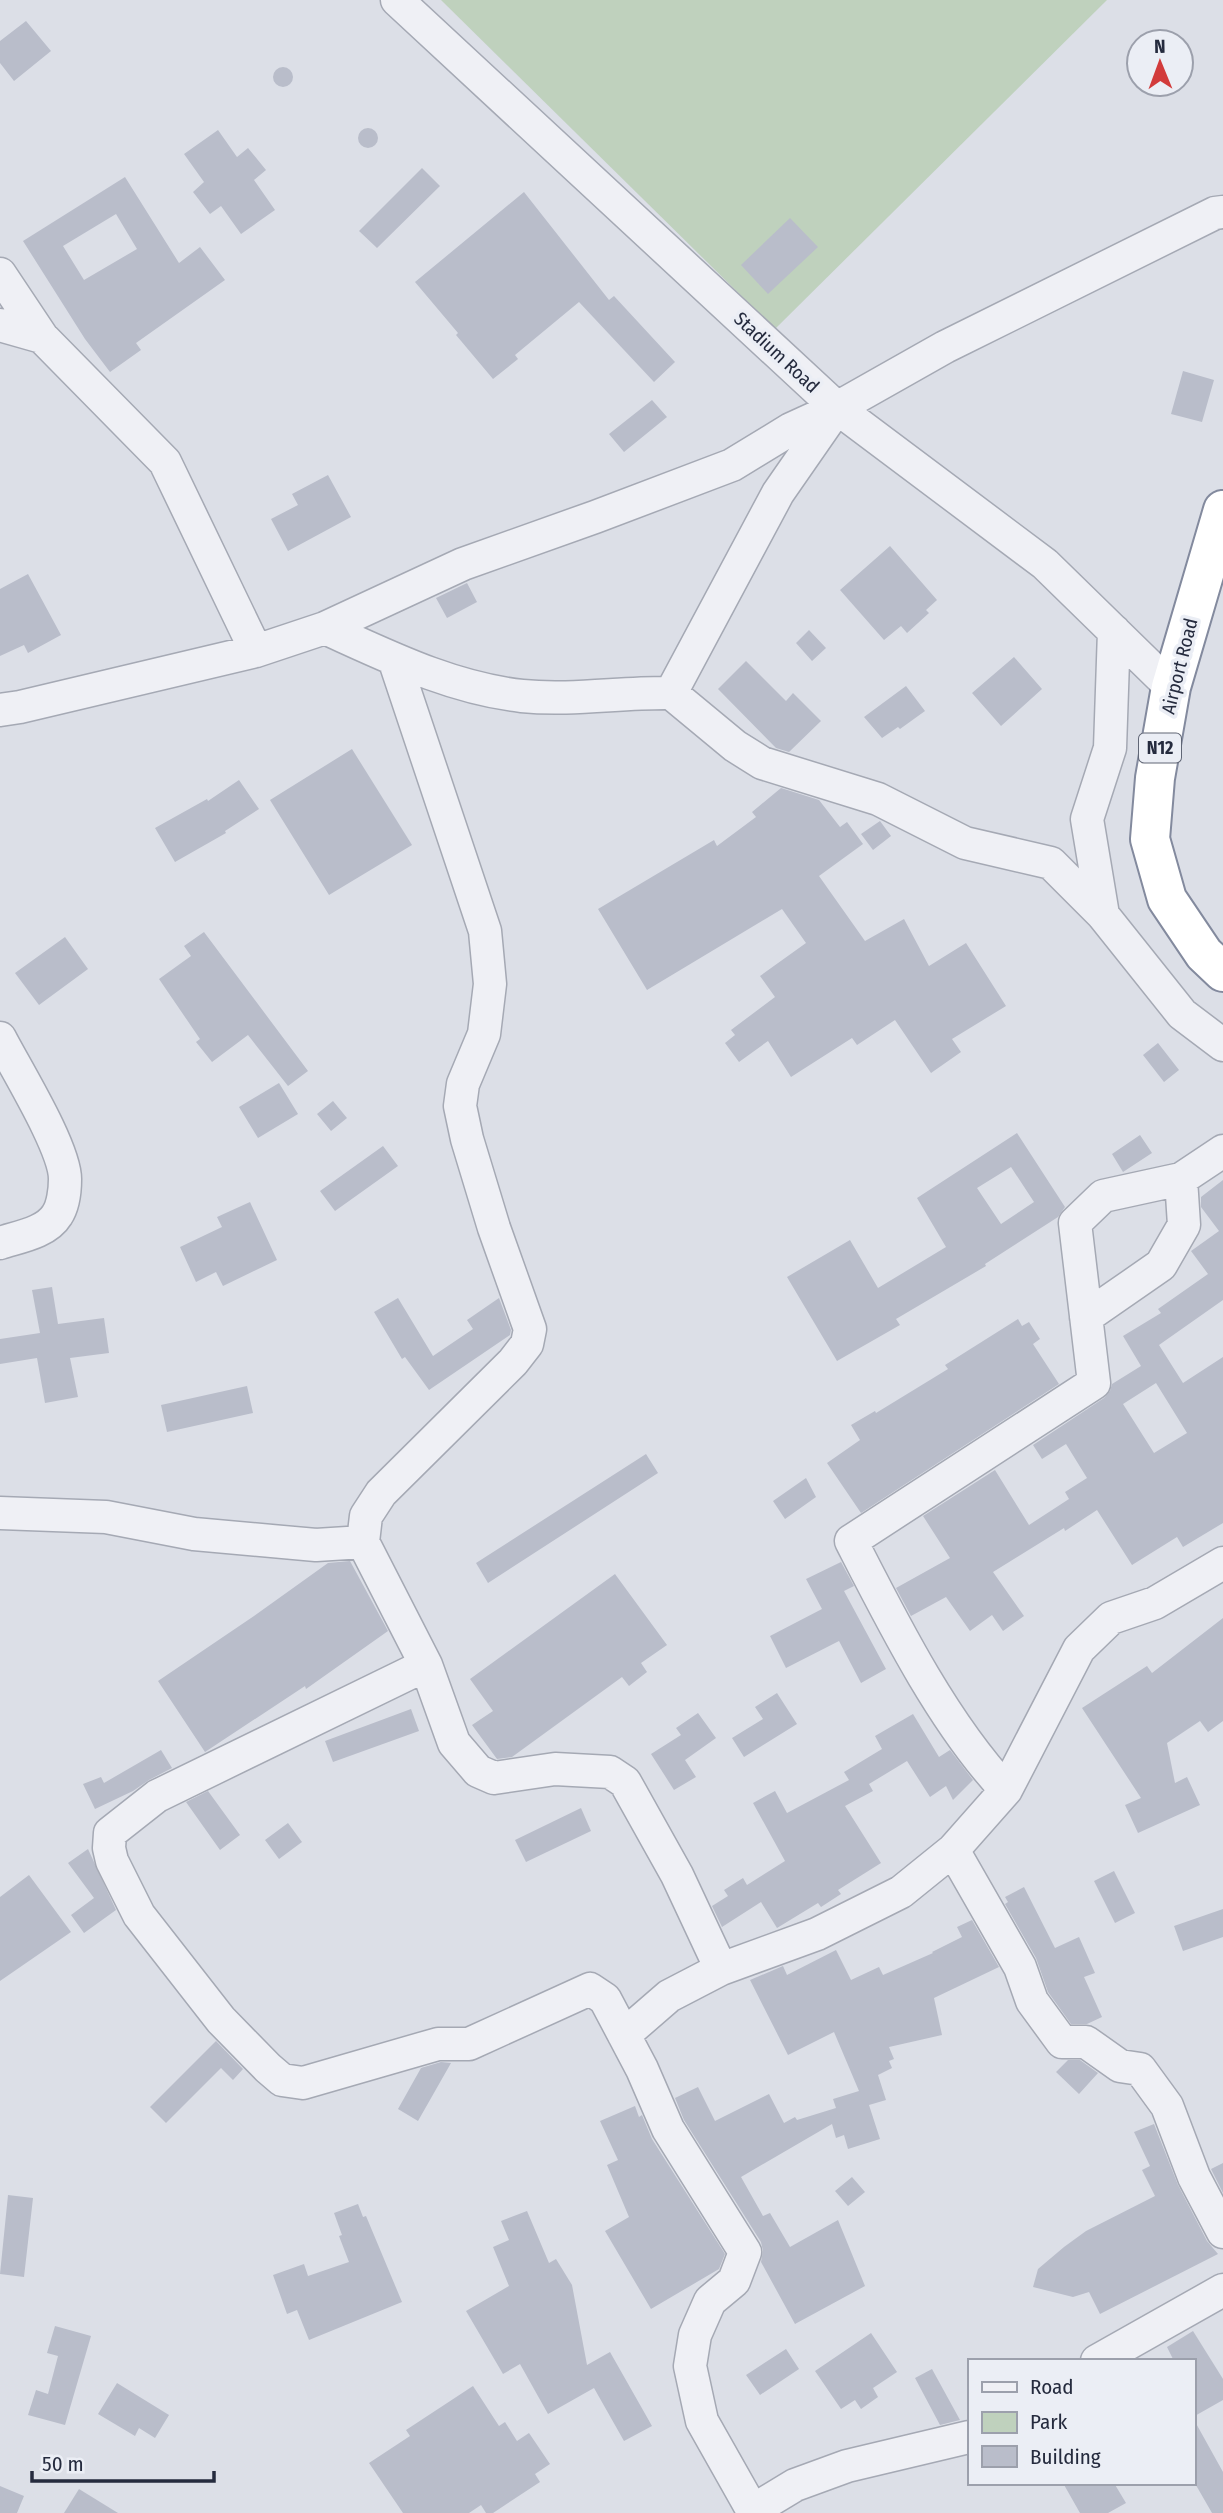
<svg xmlns="http://www.w3.org/2000/svg" width="1223" height="2513" font-family="'Fira Sans Condensed',sans-serif">
<style>
.green{fill:#bfd1bd}
.building{fill:#b9bdca;fill-rule:evenodd}
.lines{fill:none;stroke-linecap:round;stroke-linejoin:round}
.minor-casing{stroke:#a5a9b4;stroke-width:35}
.highway-casing{stroke:#838a9e;stroke-width:42}
.minor{stroke:#eff0f5;stroke-width:32}
.highway{stroke:#fff;stroke-width:38}
.labels{text-anchor:middle;stroke-width:7;stroke-linejoin:round;paint-order:stroke}
.shield{fill:#ebeef5;stroke:#606675;stroke-width:2}
.shield-label{font-size:18px;font-weight:bold;fill:#252b3e}
.street-label{font-size:19px;fill:#252b3e;stroke:#ebeef5}
</style>
<rect width="100%" height="100%" fill="#dcdfe7"/>
<path class="green" d="M 441,0 L 1107,0 L 775,329 Z"/>
<path class="building" d="M 26,21 L 51,51 L 14,81 L 0,63 L 0,41 Z
M273 77a10 10 0 1 1 20 0a10 10 0 1 1-20 0Z
M358 138a10 10 0 1 1 20 0a10 10 0 1 1-20 0Z
M 218,130 L 237,157 L 248,148 L 266,170 L 254,180 L 275,210 L 241,234 L 221,206 L 210,214 L 193,192 L 204,182 L 184,154 Z
M 422,168 L 440,186 L 377,248 L 359,231 Z
M 125,177 L 179,263 L 200,247 L 225,280 L 136,343 L 141,350 L 110,372 L 85,339 L 23,241 ZM 116,214 L 137,249 L 84,280 L 63,246 Z
M 524,192 L 609,300 L 614,296 L 675,362 L 654,382 L 579,302 L 515,355 L 518,359 L 493,379 L 456,335 L 458,333 L 415,282 Z
M 790,218 L 818,247 L 768,294 L 741,265 Z
M 1183,371 L 1214,380 L 1202,422 L 1171,414 Z
M 652,400 L 667,417 L 624,452 L 609,434 Z
M 328,475 L 351,517 L 288,551 L 271,519 L 298,505 L 292,494 Z
M 890,546 L 937,600 L 926,610 L 929,613 L 907,633 L 901,626 L 884,640 L 840,590 Z
M 28,574 L 61,635 L 28,653 L 24,645 L 0,656 L 0,589 Z
M 467,583 L 477,602 L 447,618 L 436,598 Z
M 809,630 L 826,648 L 812,661 L 796,643 Z
M 1014,657 L 1042,689 L 1001,726 L 972,693 Z
M 746,661 L 786,701 L 793,693 L 821,721 L 789,752 L 776,748 L 718,689 Z
M 906,686 L 925,711 L 900,729 L 898,727 L 882,738 L 864,717 Z
M 352,749 L 412,845 L 329,895 L 270,800 Z
M 239,780 L 259,809 L 225,831 L 226,833 L 175,862 L 155,828 L 207,799 L 208,801 Z
M 781,788 L 819,800 L 840,827 L 847,822 L 863,844 L 819,876 L 865,941 L 904,919 L 929,966 L 966,943 L 1006,1006 L 952,1039 L 961,1052 L 931,1073 L 895,1020 L 857,1045 L 852,1038 L 791,1077 L 768,1041 L 739,1062 L 725,1043 L 735,1035 L 731,1030 L 775,997 L 760,976 L 806,943 L 782,909 L 647,990 L 598,909 L 714,840 L 717,846 L 756,817 L 752,812 Z
M 880,821 L 891,836 L 873,850 L 861,834 Z
M 204,932 L 308,1071 L 288,1086 L 248,1035 L 212,1062 L 196,1042 L 200,1039 L 159,979 L 191,956 L 184,946 Z
M 65,937 L 88,969 L 39,1005 L 15,973 Z
M 1158,1043 L 1179,1070 L 1164,1082 L 1143,1055 Z
M 279,1083 L 298,1114 L 258,1138 L 239,1107 Z
M 333,1101 L 347,1118 L 331,1131 L 317,1114 Z
M 1017,1133 L 1065,1207 L 1058,1217 L 985,1264 L 986,1266 L 896,1319 L 900,1325 L 837,1361 L 787,1277 L 850,1240 L 878,1288 L 946,1247 L 917,1198 ZM 1011,1167 L 1034,1202 L 1001,1224 L 977,1188 Z
M 1140,1135 L 1152,1153 L 1123,1172 L 1112,1154 Z
M 383,1146 L 398,1166 L 335,1211 L 320,1191 Z
M 1223,1180 L 1223,1300 L 1159,1345 L 1183,1383 L 1223,1357 L 1223,1523 L 1183,1547 L 1177,1537 L 1132,1565 L 1097,1510 L 1065,1531 L 1064,1528 L 993,1572 L 1024,1616 L 1003,1631 L 992,1615 L 970,1631 L 946,1597 L 911,1616 L 896,1588 L 950,1558 L 923,1516 L 995,1470 L 1029,1525 L 1069,1499 L 1065,1492 L 1087,1478 L 1066,1444 L 1042,1459 L 1033,1445 L 1104,1398 L 1110,1391 L 1112,1384 L 1141,1366 L 1123,1336 L 1161,1313 L 1158,1309 L 1208,1274 L 1191,1251 L 1219,1231 L 1201,1207 L 1201,1197 ZM 1156,1383 L 1187,1433 L 1154,1453 L 1123,1404 Z
M 250,1202 L 277,1260 L 223,1286 L 216,1272 L 196,1282 L 180,1247 L 222,1227 L 217,1217 Z
M 52,1287 L 58,1324 L 104,1318 L 109,1353 L 70,1358 L 78,1397 L 45,1403 L 37,1358 L 0,1364 L 0,1339 L 40,1333 L 32,1290 Z
M 398,1298 L 433,1356 L 473,1329 L 467,1320 L 499,1298 L 511,1330 L 510,1335 L 429,1390 L 405,1357 L 402,1359 L 374,1312 Z
M 1018,1319 L 1022,1326 L 1029,1322 L 1040,1339 L 1033,1344 L 1059,1384 L 861,1513 L 827,1463 L 860,1440 L 851,1425 L 875,1411 L 876,1413 L 948,1369 L 945,1365 Z
M 247,1386 L 253,1413 L 167,1432 L 161,1405 Z
M 646,1454 L 658,1473 L 488,1583 L 476,1563 Z
M 806,1478 L 816,1497 L 785,1519 L 773,1501 Z
M 350,1561 L 388,1631 L 306,1689 L 305,1686 L 205,1752 L 158,1681 L 254,1616 L 328,1563 Z
M 841,1562 L 854,1586 L 844,1591 L 886,1669 L 861,1683 L 839,1641 L 786,1668 L 770,1636 L 822,1609 L 806,1579 Z
M 615,1574 L 667,1645 L 641,1663 L 647,1672 L 629,1686 L 622,1677 L 512,1757 L 497,1759 L 472,1725 L 493,1711 L 470,1679 Z
M 1223,1618 L 1223,1721 L 1208,1732 L 1200,1721 L 1167,1743 L 1175,1783 L 1187,1777 L 1200,1805 L 1138,1833 L 1125,1805 L 1141,1798 L 1082,1708 L 1147,1666 L 1152,1673 Z
M 777,1693 L 797,1724 L 744,1757 L 732,1738 L 763,1719 L 755,1707 Z
M 411,1709 L 419,1731 L 333,1762 L 325,1741 Z
M 698,1713 L 716,1738 L 685,1760 L 696,1777 L 674,1790 L 651,1754 L 681,1735 L 676,1728 Z
M 913,1714 L 939,1757 L 950,1750 L 973,1780 L 953,1800 L 946,1786 L 930,1797 L 907,1761 L 869,1784 L 873,1791 L 845,1806 L 881,1863 L 838,1890 L 841,1894 L 821,1907 L 818,1903 L 777,1928 L 761,1902 L 722,1927 L 712,1906 L 728,1896 L 724,1890 L 743,1878 L 747,1885 L 785,1861 L 753,1803 L 775,1791 L 787,1813 L 849,1780 L 844,1772 L 882,1749 L 875,1736 Z
M 161,1750 L 172,1768 L 149,1780 L 133,1791 L 95,1809 L 83,1784 L 101,1777 L 104,1783 Z
M 208,1791 L 240,1835 L 220,1850 L 186,1802 Z
M 581,1808 L 591,1831 L 526,1862 L 515,1840 Z
M 288,1823 L 302,1842 L 279,1859 L 265,1840 Z
M 88,1849 L 116,1910 L 84,1933 L 71,1915 L 94,1898 L 68,1863 Z
M 1114,1871 L 1135,1913 L 1115,1923 L 1094,1881 Z
M 29,1875 L 71,1932 L 0,1981 L 0,1897 Z
M 1024,1887 L 1055,1948 L 1079,1937 L 1095,1973 L 1084,1977 L 1102,2017 L 1087,2024 L 1071,2024 L 1048,1992 L 1036,1958 L 1005,1904 L 1008,1902 L 1005,1897 Z
M 1223,1909 L 1223,1937 L 1183,1951 L 1174,1926 Z
M 972,1920 L 999,1967 L 934,1998 L 942,2035 L 889,2047 L 894,2059 L 889,2061 L 892,2068 L 878,2075 L 886,2100 L 869,2105 L 880,2139 L 848,2149 L 844,2135 L 836,2138 L 832,2124 L 741,2177 L 763,2216 L 770,2213 L 790,2247 L 838,2220 L 865,2286 L 795,2324 L 761,2262 L 763,2251 L 761,2242 L 684,2120 L 675,2098 L 698,2087 L 715,2121 L 769,2094 L 784,2123 L 795,2117 L 797,2120 L 836,2108 L 833,2099 L 859,2091 L 834,2032 L 788,2055 L 750,1980 L 783,1966 L 787,1975 L 836,1950 L 851,1980 L 879,1967 L 883,1975 L 933,1953 L 932,1952 L 962,1937 L 957,1927 Z
M 216,2041 L 243,2069 L 233,2080 L 221,2068 L 166,2123 L 150,2107 Z
M 1068,2060 L 1080,2060 L 1098,2073 L 1079,2094 L 1056,2072 Z
M 441,2062 L 451,2063 L 418,2121 L 398,2109 L 421,2068 Z
M 635,2106 L 639,2117 L 642,2115 L 652,2139 L 725,2254 L 719,2269 L 651,2309 L 605,2231 L 629,2217 L 607,2165 L 618,2160 L 600,2121 Z
M 1154,2124 L 1178,2185 L 1207,2241 L 1218,2254 L 1100,2314 L 1089,2292 L 1073,2297 L 1033,2287 L 1038,2269 L 1064,2247 L 1086,2231 L 1155,2196 L 1142,2170 L 1150,2166 L 1134,2132 Z
M 1223,2163 L 1223,2193 L 1211,2169 Z
M 852,2177 L 865,2192 L 848,2206 L 835,2191 Z
M 8,2195 L 33,2198 L 24,2277 L 0,2274 Z
M 358,2204 L 363,2217 L 366,2216 L 402,2302 L 309,2340 L 297,2310 L 287,2314 L 273,2275 L 304,2264 L 308,2276 L 349,2262 L 339,2236 L 342,2235 L 334,2213 Z
M 527,2211 L 549,2263 L 556,2259 L 572,2285 L 587,2365 L 610,2352 L 652,2426 L 624,2441 L 594,2388 L 548,2414 L 520,2364 L 503,2374 L 466,2311 L 509,2286 L 493,2247 L 509,2240 L 501,2221 Z
M 55,2326 L 91,2336 L 65,2425 L 28,2415 L 36,2390 L 48,2394 L 58,2356 L 47,2353 Z
M 1193,2331 L 1223,2379 L 1223,2400 L 1193,2417 L 1193,2361 L 1174,2361 L 1167,2347 Z
M 871,2333 L 897,2372 L 873,2388 L 878,2397 L 861,2409 L 855,2400 L 841,2409 L 815,2371 Z
M 786,2349 L 799,2369 L 760,2395 L 746,2375 Z
M 932,2369 L 960,2420 L 940,2425 L 915,2378 Z
M 117,2383 L 169,2415 L 155,2438 L 139,2428 L 135,2436 L 98,2414 Z
M 473,2386 L 499,2426 L 505,2422 L 517,2441 L 529,2433 L 550,2464 L 535,2474 L 540,2482 L 493,2513 L 486,2513 L 481,2505 L 469,2513 L 403,2513 L 369,2463 L 410,2436 L 406,2430 Z
M 1193,2418 L 1223,2472 L 1223,2513 L 1212,2513 L 1193,2480 Z
M 1063,2483 L 1114,2483 L 1126,2503 L 1108,2513 L 1080,2513 Z
M 0,2486 L 24,2496 L 17,2513 L 0,2513 Z
M 79,2489 L 118,2513 L 64,2513 Z"/>
<g class="lines">
<defs>
<path id="minor" d="M 397,0 L 837,408 L 1045,564 L 1171,687
M 0,274 L 42,337 L 165,462 L 256,651
M 0,325 L 42,337
M 325,628 C 389,657 451,688 522,696 C 572,701 622,692 671,693 L 735,746 L 762,763 L 878,799 L 965,843 L 1051,863 L 1103,915 L 1182,1014 L 1223,1045
M 394,659 L 485,931 L 490,984 L 484,1034 L 463,1084 L 460,1106 L 467,1139 L 494,1228 L 530,1329 L 527,1344 L 513,1362 L 381,1493 L 366,1516 L 363,1542 L 426,1665 L 454,1743 L 478,1771 L 494,1778 L 555,1769 L 610,1772 L 625,1782 L 677,1875 L 721,1969
M 671,693 L 778,493 L 837,408
M 0,710 L 20,707 L 256,651 L 325,628 L 463,564 L 595,517 L 732,465 L 791,429 L 837,408 L 945,347 L 1215,213 L 1223,212
M 1103,915 L 1087,819 L 1110,748 L 1114,631
M 0,1038 C 16,1069 65,1148 65,1179 C 65,1190 63,1206 57,1215 C 46,1233 18,1237 0,1243
M 1086,1317 L 1161,1265 L 1184,1225 L 1181,1179
M 0,1513 L 106,1517 L 194,1534 L 316,1545 L 363,1542
M 426,1665 L 157,1796 L 110,1833 L 109,1848 L 112,1861 L 139,1915 L 221,2020 L 268,2068 L 282,2080 L 303,2083 L 438,2044 L 469,2044 L 590,1989 L 605,1999 L 642,2069 L 668,2129 L 745,2252 L 734,2281 L 710,2301 L 695,2335 L 690,2366 L 702,2421 L 754,2513
M 1006,1790 C 943,1723 893,1623 851,1541 L 1094,1383 L 1075,1223 L 1103,1196 L 1181,1179 L 1223,1151
M 953,1850 L 1020,1967 L 1032,2001 L 1062,2042 L 1086,2042 L 1120,2066 L 1140,2069 L 1167,2106 L 1194,2177 L 1223,2232
M 624,2035 L 669,1996 L 721,1969 L 817,1934 L 901,1892 L 953,1850 L 1006,1790 L 1079,1649 L 1111,1618 L 1155,1603 L 1223,1563
M 1097,2361 L 1223,2290
M 752,2511 L 795,2485 L 847,2466 L 969,2437"/>
<path id="highway" d="M 1223,510 L 1171,687 L 1155,778 L 1150,839 L 1167,899 L 1204,954 L 1223,972"/>
</defs>
<use href="#minor" class="minor-casing"/>
<use href="#highway" class="highway-casing"/>
<use href="#minor" class="minor"/>
<use href="#highway" class="highway"/>
</g>
<g class="labels">
<rect class="shield" x="1139" y="733.5" width="42" height="29" rx="5"/>
<g class="shield-label">
<text x="1160" y="754">N12</text>
</g>
<g class="street-label">
<text transform="translate(777 352) rotate(43)" y="7">Stadium Road</text>
<text transform="translate(1179 666) rotate(-76)" y="7">Airport Road</text>
</g>
</g>
<rect x="968" y="2359" width="228" height="126" fill="#ebeef5" stroke="#9ca0ac" stroke-width="2"/>
<rect x="982" y="2382" width="35" height="10" fill="#eff0f5" stroke="#9ca0ac" stroke-width="2"/>
<text x="1030" y="2394" font-size="21" fill="#252b3e">Road</text>
<rect x="982" y="2412" width="35" height="21" fill="#bfd1bd" stroke="#9ca0ac" stroke-width="2"/>
<text x="1030" y="2429" font-size="21" fill="#252b3e">Park</text>
<rect x="982" y="2446" width="35" height="21" fill="#b9bdca" stroke="#9ca0ac" stroke-width="2"/>
<text x="1030" y="2464" font-size="21" fill="#252b3e">Building</text>
<g transform="translate(1160 63) rotate(359)"><circle r="33" fill="#ebeef5" stroke="#9ca0ac" stroke-width="2"/>
<path d="M0-5L12 26L0 18L-12 26Z" fill="#d23b3b"/>
<text y="-10" font-size="19" font-weight="bold" text-anchor="middle" fill="#252b3e">N</text>
</g>
<path d="M32 2471v10h182v-10" fill="none" stroke="#252b3e" stroke-width="3.5"/>
<text x="42" y="2471" font-size="21" fill="#252b3e" stroke="#ebeef5" stroke-width="5" paint-order="stroke">50 m</text>
</svg>
